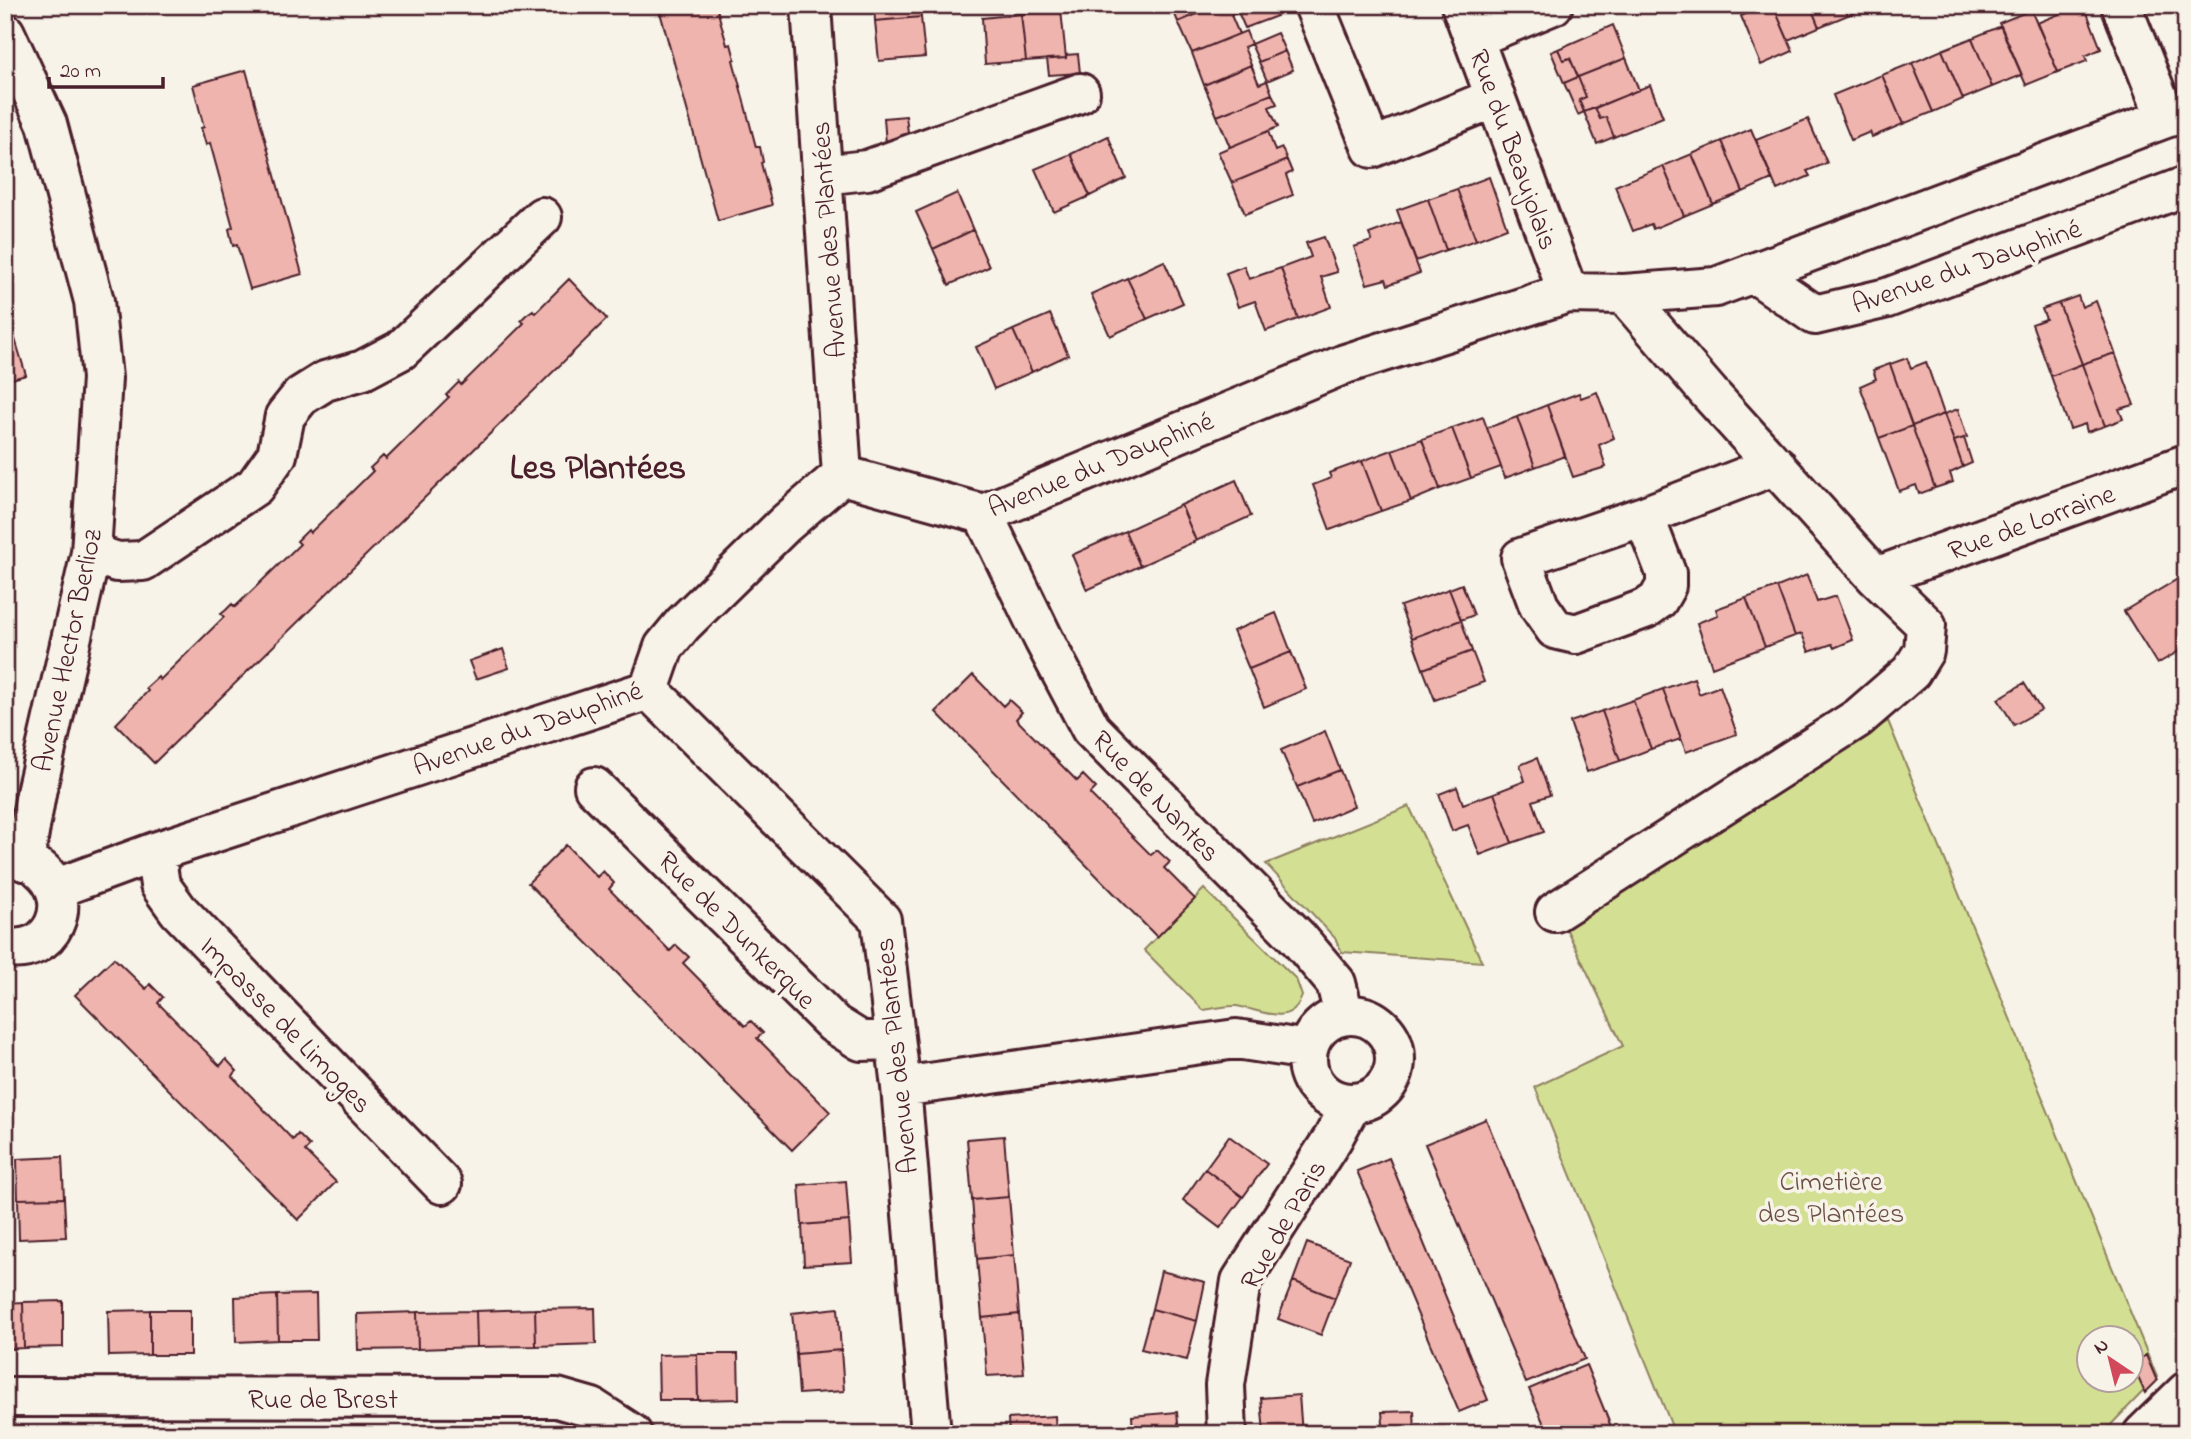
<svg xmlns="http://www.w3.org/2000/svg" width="2191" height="1439" font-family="'Indie Flower',sans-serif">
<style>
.green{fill:#d3e093;stroke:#8e805f;stroke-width:2;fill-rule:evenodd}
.building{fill:#efb4ad;stroke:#4a1f2b;stroke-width:2}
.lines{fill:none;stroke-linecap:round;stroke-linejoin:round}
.minor-casing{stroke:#4a1f2b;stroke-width:44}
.minor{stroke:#f7f3e8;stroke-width:38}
.labels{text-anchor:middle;stroke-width:7;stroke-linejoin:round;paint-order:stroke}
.street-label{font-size:28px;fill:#4a1f2b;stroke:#f7f3e8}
.park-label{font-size:28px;fill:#6c4f45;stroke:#f7f3e8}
.district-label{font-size:35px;font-weight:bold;fill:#4a1f2b;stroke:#f7f3e8}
</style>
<rect width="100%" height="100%" fill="#f7f3e8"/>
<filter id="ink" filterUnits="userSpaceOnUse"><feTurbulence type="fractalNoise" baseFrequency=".0143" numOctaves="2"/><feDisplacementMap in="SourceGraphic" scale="14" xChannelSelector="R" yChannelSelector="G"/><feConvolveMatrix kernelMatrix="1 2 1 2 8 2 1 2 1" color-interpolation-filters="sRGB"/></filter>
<g filter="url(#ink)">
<path class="green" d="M 1888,721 L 2157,1377 L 2102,1434 L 1675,1434 L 1535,1087 L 1623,1046 L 1566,928 ZM 2090,1338 L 2132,1338 L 2132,1380 L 2090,1380 Z
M 1409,806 L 1482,962 L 1342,952 L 1335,938 L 1266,864 Z
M 1204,889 L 1296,979 L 1302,996 C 1290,1029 1260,1009 1236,1006 C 1226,1005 1214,1009 1203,1010 L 1144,950 Z"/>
<path class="building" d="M 658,5 L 716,5 L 727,45 L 731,44 L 735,59 L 733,60 L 756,147 L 760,147 L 763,162 L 761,163 L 772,205 L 718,221 Z
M 874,5 L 920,5 L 921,17 L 875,21 Z
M 1171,5 L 1219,5 L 1178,22 Z
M 1219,5 L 1236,5 L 1238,12 L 1231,15 L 1239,34 L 1192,53 L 1178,22 Z
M 1255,5 L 1272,5 L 1277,16 L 1245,28 L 1238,12 Z
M 1767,5 L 1773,5 L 1793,51 L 1761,65 L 1741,16 Z
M 1773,5 L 1810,5 L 1819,27 L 1788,40 Z
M 1810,5 L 1844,5 L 1848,15 L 1819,27 Z
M 1844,5 L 1873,5 L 1848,15 Z
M 2081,5 L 2084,5 L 2101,49 L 2085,56 L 2087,61 L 2058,72 L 2037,23 Z
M 1061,10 L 1066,58 L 1026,61 L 1021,14 Z
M 2031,10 L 2058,72 L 2026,85 L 1999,23 Z
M 1021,14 L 1026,61 L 985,64 L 982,18 Z
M 921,17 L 925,57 L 879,61 L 875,21 Z
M 1613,25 L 1626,58 L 1578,77 L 1570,58 L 1563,60 L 1558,49 Z
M 2001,26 L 2022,75 L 1992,87 L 1972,38 Z
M 1246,31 L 1251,44 L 1244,47 L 1251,65 L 1204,85 L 1192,53 Z
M 1277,33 L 1285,51 L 1259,62 L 1251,44 Z
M 1972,38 L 1992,87 L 1963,99 L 1942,50 Z
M 1558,49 L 1563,60 L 1570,58 L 1578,77 L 1564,83 L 1551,52 Z
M 1942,50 L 1963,99 L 1933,112 L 1912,63 Z
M 1285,51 L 1293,70 L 1267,81 L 1259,62 Z
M 1078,54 L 1080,73 L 1049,75 L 1047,59 L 1066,58 L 1066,55 Z
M 1626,58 L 1639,90 L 1584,112 L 1579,100 L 1586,97 L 1578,77 Z
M 1912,63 L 1933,112 L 1903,124 L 1882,75 Z
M 1251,65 L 1259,84 L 1267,81 L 1272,94 L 1217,116 L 1204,85 Z
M 246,70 L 302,274 L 250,289 L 237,245 L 233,246 L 229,229 L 233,227 L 210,143 L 206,145 L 201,128 L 204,127 L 193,85 Z
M 1882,75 L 1903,124 L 1872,137 L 1870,132 L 1851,140 L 1833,95 Z
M 1578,77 L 1586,97 L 1579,100 L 1584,112 L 1578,115 L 1564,83 Z
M 1650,85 L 1663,117 L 1614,137 L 1606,117 L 1600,119 L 1595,108 Z
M 1272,94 L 1277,104 L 1269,107 L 1278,127 L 1230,147 L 1217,116 Z
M 1595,108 L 1600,119 L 1606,117 L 1614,137 L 1597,144 L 1584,112 Z
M 906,116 L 909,141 L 886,144 L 884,118 Z
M 1808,119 L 1827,163 L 1807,171 L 1810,176 L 1777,190 L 1756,140 Z
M 1751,129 L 1772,179 L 1743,192 L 1722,141 Z
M 1268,131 L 1275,151 L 1282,148 L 1287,160 L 1232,183 L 1218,152 Z
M 1108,136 L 1126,178 L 1090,196 L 1071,154 Z
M 1722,141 L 1743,192 L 1713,204 L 1692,154 Z
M 1071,154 L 1090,196 L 1054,212 L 1035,169 Z
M 1692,154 L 1713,204 L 1684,216 L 1663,166 Z
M 1287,160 L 1292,172 L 1286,175 L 1293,195 L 1245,214 L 1232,183 Z
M 1663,166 L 1684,216 L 1653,229 L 1651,224 L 1633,231 L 1615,186 Z
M 1489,177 L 1507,228 L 1476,240 L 1457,189 Z
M 1457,189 L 1476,240 L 1446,250 L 1428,199 Z
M 957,193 L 973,230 L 933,249 L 916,212 Z
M 1428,199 L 1446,250 L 1416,261 L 1397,210 Z
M 1401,222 L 1420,273 L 1388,285 L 1386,279 L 1367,284 L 1354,247 L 1372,241 L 1369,234 Z
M 973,230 L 989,267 L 949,285 L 933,249 Z
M 1324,237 L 1337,272 L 1321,277 L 1331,307 L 1298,319 L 1281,268 L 1311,257 L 1306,243 Z
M 1164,261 L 1183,303 L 1147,319 L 1127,278 Z
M 1244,266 L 1249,279 L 1281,268 L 1298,319 L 1266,331 L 1255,301 L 1238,307 L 1226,273 Z
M 1127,278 L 1147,319 L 1110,336 L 1091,294 Z
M 569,279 L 607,319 L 154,763 L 116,724 L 148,691 L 146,688 L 158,677 L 160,680 L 224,617 L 221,614 L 226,610 L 232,604 L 235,607 L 300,544 L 297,541 L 308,530 L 310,533 L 373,471 L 370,468 L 383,456 L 386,459 L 449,397 L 446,395 L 459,382 L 461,385 L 524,323 L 521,320 L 526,315 L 533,310 L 535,313 Z
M 2078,296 L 2082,307 L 2096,301 L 2115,353 L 2082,364 L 2059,303 Z
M 2059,303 L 2082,364 L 2051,376 L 2032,324 L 2046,319 L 2042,309 Z
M 1050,314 L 1068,355 L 1032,372 L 1013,330 Z
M 9,319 L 26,375 L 5,381 L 5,320 Z
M 1013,330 L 1032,372 L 994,389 L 976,347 Z
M 2115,353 L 2134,405 L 2119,409 L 2123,419 L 2105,426 L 2082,364 Z
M 1907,358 L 1911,368 L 1926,362 L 1944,414 L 1912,426 L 1890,364 Z
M 1890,364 L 1912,426 L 1879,438 L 1860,386 L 1876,379 L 1873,370 Z
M 2082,364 L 2105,426 L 2087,432 L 2085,424 L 2070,429 L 2051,376 Z
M 1597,392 L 1614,438 L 1599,445 L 1606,467 L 1573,477 L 1547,405 L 1579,393 L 1581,398 Z
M 1547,405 L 1565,456 L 1535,467 L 1517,417 Z
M 1958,409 L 1967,437 L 1954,441 L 1944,414 Z
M 1944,414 L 1963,467 L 1950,473 L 1953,482 L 1935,488 L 1912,426 Z
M 1483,417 L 1501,467 L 1471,478 L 1452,428 Z
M 1517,417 L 1535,467 L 1505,478 L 1487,428 Z
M 1912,426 L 1935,488 L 1919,494 L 1916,485 L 1899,491 L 1879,438 Z
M 1452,428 L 1471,478 L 1440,489 L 1422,439 Z
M 1964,438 L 1972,463 L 1963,467 L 1954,441 Z
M 1422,439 L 1440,489 L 1411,501 L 1392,450 Z
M 1392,450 L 1411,501 L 1381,511 L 1362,461 Z
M 1362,461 L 1381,511 L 1330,530 L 1313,485 L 1331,478 L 1329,473 Z
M 1236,480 L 1251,516 L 1196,541 L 1181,505 Z
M 1181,505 L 1196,541 L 1140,566 L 1125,531 Z
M 1125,531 L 1140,566 L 1087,590 L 1072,555 Z
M 2186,574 L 2186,647 L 2157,664 L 2124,611 Z
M 1807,575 L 1817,602 L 1836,596 L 1853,640 L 1834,648 L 1832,644 L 1809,652 L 1802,634 L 1795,636 L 1777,587 Z
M 1462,584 L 1474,615 L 1461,620 L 1449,589 Z
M 1777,587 L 1795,636 L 1765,647 L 1746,598 Z
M 1449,589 L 1461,620 L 1412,638 L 1400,606 Z
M 1746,598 L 1765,647 L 1712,667 L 1697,623 L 1718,615 L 1716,609 Z
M 1276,613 L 1291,652 L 1249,669 L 1233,631 Z
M 1461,620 L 1472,651 L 1423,669 L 1412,638 Z
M 503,649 L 509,668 L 476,679 L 469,661 Z
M 1472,651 L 1484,682 L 1435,700 L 1423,669 Z
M 1291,652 L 1306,689 L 1264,707 L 1249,669 Z
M 973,675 L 1003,706 L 1009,700 L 1022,712 L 1016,719 L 1077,781 L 1083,775 L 1096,788 L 1090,794 L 1151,855 L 1157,850 L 1170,862 L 1164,868 L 1195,899 L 1157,937 L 936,712 Z
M 1694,678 L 1699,694 L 1720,686 L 1737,734 L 1686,752 L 1663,689 Z
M 2024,683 L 2041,710 L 2014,725 L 1998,699 Z
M 1663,689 L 1681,739 L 1651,749 L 1633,700 Z
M 1633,700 L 1651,749 L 1620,761 L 1602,711 Z
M 1602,711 L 1620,761 L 1587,772 L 1570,722 Z
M 1325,731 L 1340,770 L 1297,787 L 1281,750 Z
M 1537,758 L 1550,795 L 1533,801 L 1544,832 L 1512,843 L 1494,793 L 1525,781 L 1520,765 Z
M 1340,770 L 1354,806 L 1312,824 L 1297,787 Z
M 1457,787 L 1463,804 L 1494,793 L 1512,843 L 1480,855 L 1468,825 L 1452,831 L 1439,794 Z
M 566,845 L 597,877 L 603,871 L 614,883 L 609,889 L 670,951 L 676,945 L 689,957 L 683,963 L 745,1026 L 751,1021 L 763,1033 L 757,1038 L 830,1112 L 792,1150 L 528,883 Z
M 114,958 L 146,989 L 150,984 L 163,997 L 158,1003 L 220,1066 L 226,1059 L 237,1071 L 232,1076 L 293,1140 L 298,1134 L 310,1146 L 305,1151 L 336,1182 L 298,1220 L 75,995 Z
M 1486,1119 L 1585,1359 L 1526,1383 L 1425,1144 Z
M 1004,1136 L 1009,1197 L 972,1200 L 967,1139 Z
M 1229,1136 L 1267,1164 L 1243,1197 L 1205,1169 Z
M 62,1157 L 64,1198 L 18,1199 L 17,1159 Z
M 1389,1158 L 1488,1400 L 1459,1412 L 1357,1171 Z
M 1205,1169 L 1243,1197 L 1220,1228 L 1183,1200 Z
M 846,1181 L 849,1221 L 802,1225 L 799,1185 Z
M 1009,1197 L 1014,1255 L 977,1259 L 972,1200 Z
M 64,1198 L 66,1237 L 19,1239 L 18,1199 Z
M 849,1221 L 852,1262 L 804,1265 L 802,1225 Z
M 1307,1243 L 1350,1259 L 1335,1298 L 1293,1281 Z
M 1014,1255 L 1019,1314 L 982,1318 L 977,1259 Z
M 1161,1271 L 1205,1282 L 1197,1321 L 1152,1309 Z
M 1293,1281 L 1335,1298 L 1321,1335 L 1278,1319 Z
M 316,1294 L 317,1340 L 278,1340 L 277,1295 Z
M 277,1295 L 278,1340 L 236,1342 L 235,1297 Z
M 63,1301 L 63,1347 L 24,1348 L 23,1302 Z
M 23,1302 L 24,1348 L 5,1349 L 5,1303 Z
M 595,1308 L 596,1344 L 536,1346 L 535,1309 Z
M 838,1308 L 841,1350 L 796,1354 L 792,1313 Z
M 535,1309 L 536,1346 L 477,1347 L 476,1311 Z
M 1152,1309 L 1197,1321 L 1187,1360 L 1141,1349 Z
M 150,1310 L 150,1355 L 109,1356 L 108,1311 Z
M 150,1310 L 190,1310 L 190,1355 L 150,1355 Z
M 476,1311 L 477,1347 L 418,1349 L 417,1312 Z
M 417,1312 L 418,1349 L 358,1350 L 357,1314 Z
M 1019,1314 L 1024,1374 L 987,1376 L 982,1318 Z
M 841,1350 L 844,1391 L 799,1394 L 796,1354 Z
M 697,1354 L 698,1400 L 659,1400 L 658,1355 Z
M 697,1354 L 738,1354 L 739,1399 L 698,1400 Z
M 2146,1355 L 2157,1381 L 2145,1393 L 2132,1364 Z
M 1586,1365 L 1614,1434 L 1548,1434 L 1529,1389 Z
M 1299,1395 L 1302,1434 L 1264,1434 L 1261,1398 Z
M 1414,1411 L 1415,1434 L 1384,1434 L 1382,1412 Z
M 1177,1412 L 1179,1434 L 1133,1434 L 1132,1416 Z
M 1055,1416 L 1056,1434 L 1009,1434 L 1008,1419 Z"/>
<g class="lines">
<defs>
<path id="minor" d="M 811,5 L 842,475
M 1314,5 L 1372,148 L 1494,98
M 1461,5 L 1568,293
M 2121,5 L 2166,118
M 5,33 L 47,124 L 94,301 L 102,378 L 91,553 L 37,788 L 24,861
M 1474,38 L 1553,5
M 822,175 L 867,170 L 1080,93
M 1754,273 L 1815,315 L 1887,298 L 2186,186
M 983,514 L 1044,640 L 1091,729 L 1298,938 L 1336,983 L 1344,1015
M 1644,516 L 1666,573 L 1666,586 L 1658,600 L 1647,608 L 1576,634 L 1555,629 L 1539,606 L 1521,558 L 1644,516 L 1776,465
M 91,553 L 117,562 L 143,561 L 255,486 L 277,455 L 285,416 L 301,396 L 325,381 L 363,370 L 401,350 L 542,217
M 1876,577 L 2186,464
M 649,690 L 881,920 L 901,1087 L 931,1434
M 594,787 L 834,1024 L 861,1041 L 895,1040
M 155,852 L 160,885 L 178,910 L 442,1184
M 57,888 L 155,852 L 649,690 L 664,647 L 683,624 L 785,524 L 842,475 L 983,514 L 1345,364 L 1568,293 L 1624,294 L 1716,287 L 2166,118 L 2186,112
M 1555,912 L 1858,718 L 1911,672 L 1924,651 L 1926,625 L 1876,577 L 1710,394 L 1624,294
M 5,947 C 52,958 78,900 40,869
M1307 1059a44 44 0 1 1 88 0a44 44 0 1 1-88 0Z
M 901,1087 L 1236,1039 L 1308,1050
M 5,1397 L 557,1398 L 592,1408 L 632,1434
M 1227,1434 L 1225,1385 L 1241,1281 L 1333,1138 L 1352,1103
M 2143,1434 L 2186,1392"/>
</defs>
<use href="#minor" class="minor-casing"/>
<use href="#minor" class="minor"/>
</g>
</g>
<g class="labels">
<g class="street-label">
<text transform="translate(1515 149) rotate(70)" y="10">Rue du Beaujolais</text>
<text transform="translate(827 240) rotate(-94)" y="10">Avenue des Plantées</text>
<text transform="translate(1966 265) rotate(-19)" y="10">Avenue du Dauphiné</text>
<text transform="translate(1100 463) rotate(-22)" y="10">Avenue du Dauphiné</text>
<text transform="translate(2031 521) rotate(-20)" y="10">Rue de Lorraine</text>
<text transform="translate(66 650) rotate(-78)" y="10">Avenue Hector Berlioz</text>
<text transform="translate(527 727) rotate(-19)" y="10">Avenue du Dauphiné</text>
<text transform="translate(1157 795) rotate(46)" y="10">Rue de Nantes</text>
<text transform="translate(738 929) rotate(45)" y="10">Rue de Dunkerque</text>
<text transform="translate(287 1024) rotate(46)" y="10">Impasse de Limoges</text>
<text transform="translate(895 1056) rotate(-96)" y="10">Avenue des Plantées</text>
<text transform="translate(1282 1224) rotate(-60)" y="10">Rue de Paris</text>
<text x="323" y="1408">Rue de Brest</text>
</g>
<g class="park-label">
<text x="1831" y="1190">Cimetière<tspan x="1831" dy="32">des Plantées</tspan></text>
</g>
<g class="district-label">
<text x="598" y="478">Les Plantées</text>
</g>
</g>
<rect width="2191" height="1439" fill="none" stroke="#f7f3e8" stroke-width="28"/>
<rect x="14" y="14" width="2163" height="1411" fill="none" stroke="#4a1f2b" stroke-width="2.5" filter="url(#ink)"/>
<g transform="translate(2110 1359) rotate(325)"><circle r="33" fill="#f7f3e8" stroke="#b29e9c" stroke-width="2"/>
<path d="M0-5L12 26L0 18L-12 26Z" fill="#d1495b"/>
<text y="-10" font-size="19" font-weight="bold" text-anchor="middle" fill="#4a1f2b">N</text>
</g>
<path d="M49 77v10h114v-10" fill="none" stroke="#4a1f2b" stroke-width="3.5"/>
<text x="60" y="77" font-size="21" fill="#4a1f2b" stroke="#f7f3e8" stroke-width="5" paint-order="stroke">20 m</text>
</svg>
